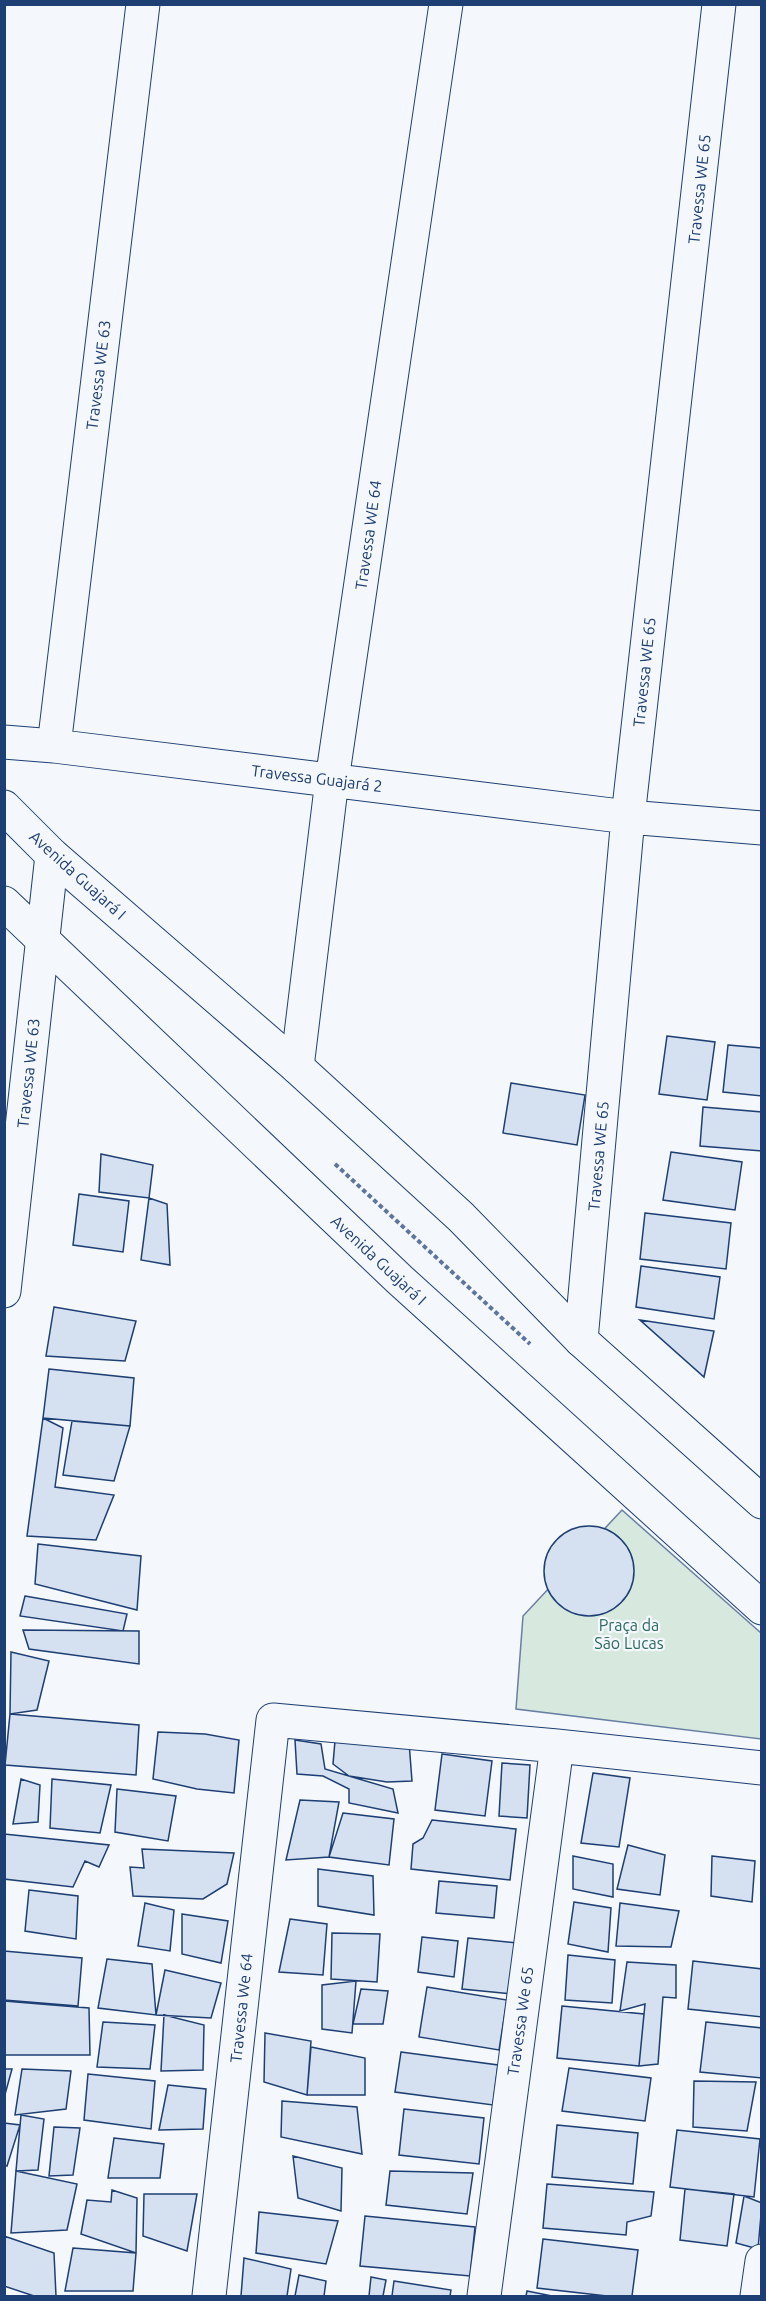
<svg xmlns="http://www.w3.org/2000/svg" width="766" height="2301" font-family="Ubuntu,sans-serif">
<style>
.green{fill:#d7e8df;stroke:#687fa3;stroke-width:1.5}
.building{fill:#d5e0f0;stroke:#1d3f73;stroke-width:1.5}
.lines{fill:none;stroke-linecap:round;stroke-linejoin:round}
.minor-casing{stroke:#1d3f73;stroke-width:35}
.major-casing{stroke:#1d3f73;stroke-width:35}
.path{stroke:#5e769c;stroke-width:4;stroke-dasharray:4.5 3;stroke-linecap:butt}
.minor{stroke:#f4f7fb;stroke-width:33}
.major{stroke:#f4f7fb;stroke-width:33}
.labels{text-anchor:middle;stroke-width:4.5;stroke-linejoin:round;paint-order:stroke}
.street-label{font-size:16px;fill:#1d3f73;stroke:#f4f7fb}
.park-label{font-size:16px;fill:#2c6c60;stroke:#f4f7fb}
</style>
<rect width="100%" height="100%" fill="#f4f7fb"/>
<path class="green" d="M 622,1510 L 761,1633 L 761,1739 L 516,1709 L 523,1616 Z"/>
<path class="building" d="M 667,1036 L 715,1042 L 707,1100 L 659,1094 Z
M 728,1045 L 762,1048 L 762,1096 L 723,1092 Z
M 511,1083 L 585,1095 L 577,1145 L 503,1133 Z
M 703,1107 L 762,1112 L 762,1151 L 700,1146 Z
M 671,1152 L 742,1162 L 735,1210 L 663,1200 Z
M 101,1154 L 153,1165 L 149,1198 L 99,1192 Z
M 79,1194 L 129,1201 L 123,1252 L 73,1245 Z
M 149,1198 L 167,1204 L 170,1265 L 141,1260 Z
M 645,1213 L 731,1223 L 726,1269 L 640,1259 Z
M 641,1266 L 720,1277 L 714,1319 L 636,1307 Z
M 54,1307 L 136,1321 L 125,1361 L 46,1356 Z
M 640,1320 L 714,1331 L 704,1377 Z
M 49,1369 L 134,1378 L 130,1426 L 43,1418 Z
M 43,1418 L 63,1428 L 55,1487 L 114,1495 L 96,1540 L 27,1536 Z
M 72,1421 L 130,1426 L 114,1481 L 63,1475 Z
M544 1571a45 45 0 1 1 90 0a45 45 0 1 1-90 0Z
M 38,1544 L 141,1556 L 137,1610 L 35,1584 Z
M 25,1596 L 127,1614 L 123,1631 L 20,1616 Z
M 23,1630 L 139,1631 L 139,1664 L 29,1649 Z
M 11,1652 L 49,1661 L 37,1710 L 10,1714 Z
M 10,1714 L 139,1725 L 136,1775 L 5,1765 Z
M 158,1732 L 205,1734 L 239,1740 L 234,1793 L 197,1789 L 153,1779 Z
M 295,1740 L 321,1744 L 325,1769 L 393,1789 L 398,1813 L 349,1803 L 349,1789 L 323,1776 L 297,1774 Z
M 335,1741 L 409,1742 L 412,1781 L 387,1782 L 349,1776 L 333,1764 Z
M 442,1754 L 492,1761 L 485,1816 L 435,1810 Z
M 502,1763 L 530,1765 L 527,1818 L 499,1816 Z
M 593,1773 L 630,1778 L 619,1847 L 581,1843 Z
M 21,1779 L 40,1785 L 38,1822 L 13,1824 Z
M 52,1779 L 111,1785 L 100,1833 L 50,1828 Z
M 117,1789 L 176,1796 L 168,1841 L 115,1832 Z
M 300,1800 L 339,1802 L 329,1857 L 286,1860 Z
M 343,1813 L 394,1819 L 389,1865 L 329,1857 Z
M 432,1820 L 516,1829 L 510,1880 L 411,1869 L 413,1844 L 423,1838 Z
M 4,1834 L 109,1845 L 99,1867 L 85,1861 L 73,1887 L 4,1879 Z
M 628,1845 L 665,1855 L 660,1895 L 617,1889 Z
M 142,1849 L 234,1853 L 227,1884 L 203,1899 L 133,1896 L 130,1867 L 144,1868 Z
M 573,1856 L 613,1864 L 613,1897 L 573,1889 Z
M 712,1856 L 755,1861 L 752,1902 L 711,1896 Z
M 318,1869 L 373,1876 L 374,1915 L 318,1906 Z
M 439,1881 L 497,1886 L 494,1918 L 436,1913 Z
M 29,1890 L 78,1896 L 76,1939 L 25,1931 Z
M 574,1902 L 611,1908 L 608,1952 L 568,1944 Z
M 145,1903 L 174,1910 L 170,1951 L 138,1946 Z
M 620,1903 L 679,1911 L 671,1947 L 616,1946 Z
M 182,1914 L 228,1921 L 221,1963 L 182,1954 Z
M 290,1919 L 327,1924 L 323,1975 L 279,1972 Z
M 332,1933 L 380,1934 L 377,1982 L 331,1979 Z
M 422,1937 L 458,1941 L 454,1977 L 418,1972 Z
M 468,1938 L 517,1943 L 512,1994 L 462,1989 Z
M 4,1951 L 82,1958 L 78,2006 L 4,2000 Z
M 568,1955 L 615,1960 L 612,2003 L 565,2000 Z
M 107,1959 L 152,1964 L 156,2015 L 98,2008 Z
M 693,1961 L 762,1969 L 762,2017 L 688,2009 Z
M 627,1962 L 676,1965 L 676,1998 L 663,1997 L 658,2064 L 639,2066 L 645,2004 L 620,2011 Z
M 165,1970 L 221,1983 L 211,2018 L 156,2015 Z
M 356,1981 L 352,2033 L 322,2029 L 322,1985 Z
M 427,1987 L 507,2000 L 499,2050 L 419,2037 Z
M 361,1989 L 388,1991 L 383,2024 L 353,2024 Z
M 4,2001 L 89,2008 L 90,2055 L 4,2055 Z
M 562,2006 L 644,2014 L 639,2066 L 557,2058 Z
M 164,2015 L 204,2025 L 203,2070 L 161,2071 Z
M 103,2022 L 155,2025 L 150,2069 L 97,2067 Z
M 706,2022 L 762,2028 L 762,2078 L 700,2072 Z
M 265,2033 L 311,2041 L 307,2095 L 264,2082 Z
M 311,2047 L 365,2058 L 365,2095 L 307,2095 Z
M 401,2052 L 498,2065 L 493,2105 L 395,2092 Z
M 569,2068 L 651,2078 L 645,2121 L 562,2111 Z
M 4,2069 L 12,2069 L 4,2098 Z
M 22,2069 L 71,2071 L 66,2109 L 15,2115 Z
M 88,2074 L 155,2081 L 151,2129 L 84,2120 Z
M 694,2081 L 756,2082 L 747,2131 L 693,2127 Z
M 168,2085 L 206,2089 L 203,2129 L 159,2130 Z
M 282,2101 L 357,2107 L 362,2154 L 281,2137 Z
M 404,2109 L 484,2118 L 479,2164 L 399,2155 Z
M 21,2115 L 44,2119 L 38,2170 L 16,2171 Z
M 4,2123 L 20,2125 L 7,2166 L 4,2165 Z
M 557,2125 L 638,2133 L 633,2184 L 552,2177 Z
M 54,2127 L 80,2128 L 73,2175 L 49,2176 Z
M 677,2130 L 760,2139 L 754,2197 L 670,2187 Z
M 114,2138 L 164,2144 L 160,2178 L 108,2178 Z
M 293,2156 L 342,2168 L 341,2211 L 298,2198 Z
M 16,2171 L 77,2184 L 67,2230 L 11,2233 Z
M 390,2171 L 473,2173 L 467,2214 L 386,2205 Z
M 547,2184 L 654,2192 L 651,2216 L 627,2222 L 626,2235 L 543,2228 Z
M 685,2189 L 734,2194 L 727,2246 L 680,2240 Z
M 112,2190 L 137,2198 L 136,2253 L 81,2234 L 87,2200 L 111,2202 Z
M 144,2194 L 197,2194 L 187,2251 L 143,2236 Z
M 744,2196 L 762,2203 L 758,2249 L 736,2243 Z
M 259,2212 L 338,2221 L 326,2264 L 256,2253 Z
M 365,2216 L 475,2227 L 470,2276 L 360,2266 Z
M 4,2236 L 54,2253 L 56,2296 L 34,2296 L 4,2286 Z
M 543,2239 L 638,2250 L 632,2296 L 607,2296 L 537,2288 Z
M 73,2248 L 136,2253 L 133,2291 L 65,2291 Z
M 244,2258 L 291,2269 L 287,2296 L 241,2296 Z
M 299,2275 L 326,2281 L 324,2296 L 295,2296 Z
M 371,2277 L 386,2280 L 383,2296 L 369,2296 Z
M 394,2281 L 451,2290 L 450,2296 L 392,2296 Z
M 527,2291 L 552,2296 L 526,2296 Z"/>
<g class="lines">
<defs>
<path id="minor" d="M 4,742 L 54,746 L 628,817 L 762,828
M 54,746 L 143,4
M 297,1067 L 332,780 L 446,4
M 4,1291 L 52,855
M 581,1340 L 628,817 L 719,4
M 209,2296 L 273,1720 L 557,1746 L 762,1768
M 484,2296 L 557,1746
M 757,2296 L 762,2261"/>
<path id="major" d="M 4,807 L 52,855 L 297,1067 L 461,1217 L 581,1340 L 762,1502
M 4,903 L 399,1279 L 762,1608"/>
</defs>
<use href="#minor" class="minor-casing"/>
<use href="#major" class="major-casing"/>
<path class="path" d="M 335,1164 L 530,1344"/>
<use href="#minor" class="minor"/>
<use href="#major" class="major"/>
</g>
<g class="labels">
<g class="street-label">
<text transform="translate(699 189) rotate(-84)" y="6">Travessa WE 65</text>
<text transform="translate(98 375) rotate(-83)" y="6">Travessa WE 63</text>
<text transform="translate(368 535) rotate(-82)" y="6">Travessa WE 64</text>
<text transform="translate(644 672) rotate(-84)" y="6">Travessa WE 65</text>
<text transform="translate(317 778) rotate(7)" y="6">Travessa Guajará 2</text>
<text transform="translate(78 875) rotate(42)" y="6">Avenida Guajará I</text>
<text transform="translate(28 1073) rotate(-84)" y="6">Travessa WE 63</text>
<text transform="translate(598 1156) rotate(-85)" y="6">Travessa WE 65</text>
<text transform="translate(379 1260) rotate(43)" y="6">Avenida Guajará I</text>
<text transform="translate(241 2008) rotate(-84)" y="6">Travessa We 64</text>
<text transform="translate(520 2021) rotate(-82)" y="6">Travessa We 65</text>
</g>
<g class="park-label">
<text x="629" y="1631">Praça da<tspan x="629" dy="18">São Lucas</tspan></text>
</g>
</g>
<rect width="766" height="2301" fill="none" stroke="#1d3f73" stroke-width="12"/>
</svg>
